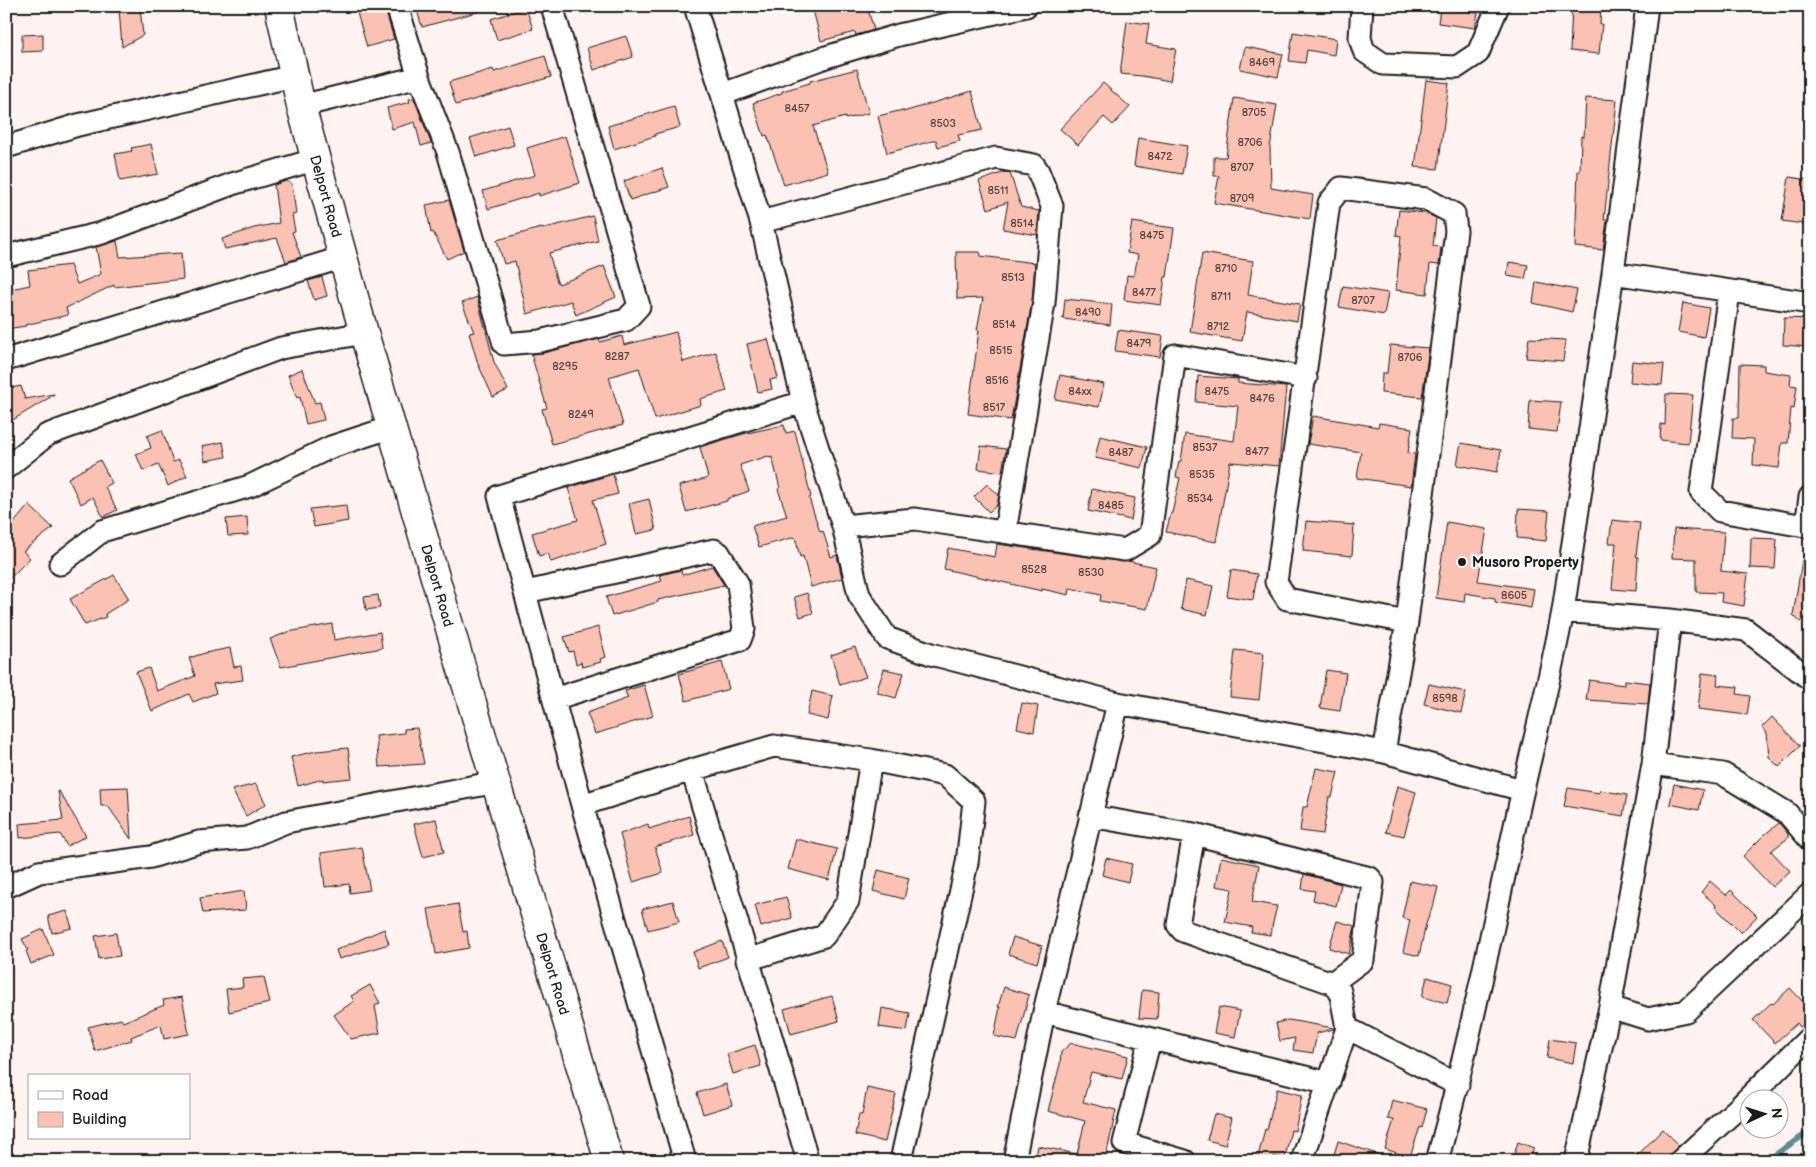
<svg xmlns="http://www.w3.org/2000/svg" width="1816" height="1167" font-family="'Balsamiq Sans',sans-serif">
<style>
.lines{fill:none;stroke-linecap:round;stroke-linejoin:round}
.stream{stroke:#5c8d92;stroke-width:5.5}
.building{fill:#fbc1b2;stroke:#1c1c1c}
.street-casing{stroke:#1c1c1c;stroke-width:25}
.secondary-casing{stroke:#1c1c1c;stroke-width:31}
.street{stroke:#fff;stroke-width:21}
.secondary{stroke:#fff;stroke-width:28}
.poi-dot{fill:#1c1c1c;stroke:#fff;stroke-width:2}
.labels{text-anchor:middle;stroke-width:5;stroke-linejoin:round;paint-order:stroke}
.number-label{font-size:11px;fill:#544542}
.street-label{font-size:14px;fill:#1c1c1c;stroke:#fff}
.poi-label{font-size:14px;font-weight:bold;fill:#1c1c1c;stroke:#fff;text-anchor:start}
</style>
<rect width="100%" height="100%" fill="#fef3f0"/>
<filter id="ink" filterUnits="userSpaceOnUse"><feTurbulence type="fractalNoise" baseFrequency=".02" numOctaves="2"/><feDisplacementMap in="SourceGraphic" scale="10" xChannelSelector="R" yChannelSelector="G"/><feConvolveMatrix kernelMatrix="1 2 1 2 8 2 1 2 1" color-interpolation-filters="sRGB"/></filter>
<g filter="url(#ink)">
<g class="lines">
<path class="stream" d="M 1766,1161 L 1810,1131"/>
</g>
<path class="building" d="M 355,6 L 384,6 L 394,39 L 367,47 Z
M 429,6 L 483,6 L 484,10 L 422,27 L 417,10 Z
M 812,6 L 867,6 L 874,30 L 856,35 L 855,32 L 821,41 Z
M 1572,6 L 1601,6 L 1600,24 L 1602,24 L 1599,54 L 1570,51 Z
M 140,8 L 143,35 L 122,47 L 119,9 Z
M 526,8 L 533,29 L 497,40 L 491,19 Z
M 1440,8 L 1478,13 L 1475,28 L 1438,23 Z
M 1127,21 L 1149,24 L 1146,44 L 1176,49 L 1170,81 L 1142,76 L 1120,74 Z
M 1293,32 L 1336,39 L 1334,55 L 1307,50 L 1305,63 L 1289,61 Z
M 43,34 L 43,51 L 22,52 L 22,35 Z
M 626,36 L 633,57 L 594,70 L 587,48 Z
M 1245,47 L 1283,54 L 1278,77 L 1240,69 Z
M 545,56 L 551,77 L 456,105 L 449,82 L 493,69 L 494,72 Z
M 857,69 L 869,113 L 846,119 L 845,117 L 813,126 L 828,172 L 784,185 L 767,135 L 764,136 L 753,103 L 782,93 L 782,91 L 810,83 L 810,81 Z
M 1426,80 L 1449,83 L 1438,169 L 1415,167 Z
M 1103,83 L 1130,107 L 1113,125 L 1104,117 L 1078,145 L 1060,129 Z
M 972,91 L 982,130 L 958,135 L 960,141 L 938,147 L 936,140 L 887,153 L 878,116 L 903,110 L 903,112 Z
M 414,98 L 431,143 L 421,146 L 415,122 L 392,129 L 387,108 L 410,102 L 409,99 Z
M 1234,98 L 1277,105 L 1270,148 L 1271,188 L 1313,195 L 1310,219 L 1214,203 L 1219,176 L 1214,176 L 1214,157 L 1226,157 Z
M 1586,98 L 1617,100 L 1604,220 L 1607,220 L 1603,250 L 1575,247 L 1578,171 L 1580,171 L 1581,136 L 1584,137 Z
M 674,106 L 680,127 L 655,134 L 655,136 L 614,149 L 608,126 Z
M 508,126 L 514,145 L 476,157 L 470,138 Z
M 565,136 L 580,183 L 539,196 L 539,193 L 488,209 L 483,191 L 535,175 L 527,148 Z
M 1138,138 L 1187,146 L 1182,174 L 1134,166 Z
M 151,144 L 158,174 L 120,181 L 115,154 L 132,151 L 131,148 Z
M 662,168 L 669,187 L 630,200 L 624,181 Z
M 1005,172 L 1010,173 L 1021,207 L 1039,211 L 1037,235 L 1003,229 L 1008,202 L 988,209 L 979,181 Z
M 1789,177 L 1810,180 L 1810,225 L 1782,221 Z
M 286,181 L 292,184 L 296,214 L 292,215 L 295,231 L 292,232 L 301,257 L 286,262 L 277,238 L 225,249 L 222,239 L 254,228 L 279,223 L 274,185 Z
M 449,200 L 464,251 L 447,259 L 433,232 L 431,233 L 426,205 Z
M 1399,210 L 1425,213 L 1436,218 L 1433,246 L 1441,247 L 1439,265 L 1430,264 L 1427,294 L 1396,290 L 1401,236 L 1396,235 Z
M 593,216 L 598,241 L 549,253 L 557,282 L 558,282 L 559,284 L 604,266 L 616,297 L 576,315 L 571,301 L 527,314 L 515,261 L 504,264 L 497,240 L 541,228 L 541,229 Z
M 1132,222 L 1174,228 L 1167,277 L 1165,277 L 1161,305 L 1124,300 L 1127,275 L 1134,276 L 1138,255 L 1127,253 Z
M 117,241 L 120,257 L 181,253 L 183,279 L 114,287 L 114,285 L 66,308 L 68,315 L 25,325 L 26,326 L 6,329 L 6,290 L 30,285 L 28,270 L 70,265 L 77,284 L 101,274 L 96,247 Z
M 956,252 L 980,252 L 981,256 L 1035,263 L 1032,301 L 1011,420 L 968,414 L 979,330 L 977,330 L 983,298 L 957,299 Z
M 1202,253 L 1253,261 L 1248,295 L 1300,304 L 1297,321 L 1247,312 L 1242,341 L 1190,332 Z
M 1509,262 L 1528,265 L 1525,279 L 1507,276 Z
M 322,277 L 327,296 L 314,300 L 308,281 Z
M 1536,282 L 1577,290 L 1572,312 L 1533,303 Z
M 1343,286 L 1388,293 L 1384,315 L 1339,307 Z
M 477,297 L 494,362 L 508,390 L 493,397 L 478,364 L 469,333 L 474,332 L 462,303 Z
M 1065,299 L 1112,304 L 1110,325 L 1063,319 Z
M 1683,303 L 1709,308 L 1704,337 L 1678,332 Z
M 1784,318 L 1810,319 L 1809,347 L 1783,345 Z
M 1118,330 L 1163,336 L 1160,357 L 1115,351 Z
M 676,332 L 683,362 L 716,352 L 727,391 L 700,399 L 701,405 L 655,419 L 639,368 L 609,377 L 623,425 L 552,444 L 542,409 L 547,408 L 531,354 L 543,353 L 599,339 L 600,342 L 622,336 L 624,345 Z
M 1529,338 L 1566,340 L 1563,361 L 1526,358 Z
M 768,339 L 778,378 L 770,380 L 772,389 L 758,392 L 747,344 Z
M 1390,345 L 1429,348 L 1422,397 L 1381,393 L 1382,373 L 1387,373 Z
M 1632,361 L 1664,364 L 1662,385 L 1630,382 Z
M 1740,364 L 1764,365 L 1764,371 L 1791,375 L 1790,385 L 1797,386 L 1794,409 L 1791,408 L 1788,443 L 1782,443 L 1779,468 L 1753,465 L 1754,439 L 1732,438 L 1733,418 L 1739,418 Z
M 302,369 L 315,403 L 320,402 L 324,420 L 306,424 L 300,397 L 297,398 L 288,375 Z
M 1060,375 L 1104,384 L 1099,407 L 1055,399 Z
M 1198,376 L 1238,379 L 1238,383 L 1286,387 L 1279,466 L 1230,462 L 1216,542 L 1166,532 L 1171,513 L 1172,513 L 1180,478 L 1176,477 L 1179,461 L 1181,461 L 1185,434 L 1234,441 L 1238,406 L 1196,402 Z
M 21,386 L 25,399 L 54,394 L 54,395 L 6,424 L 6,389 Z
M 1666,394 L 1693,395 L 1688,443 L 1660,440 L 1661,424 L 1665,425 Z
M 1530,400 L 1561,402 L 1557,432 L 1528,429 Z
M 1313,416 L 1378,427 L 1379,423 L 1412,428 L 1408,453 L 1415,454 L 1411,486 L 1357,478 L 1361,452 L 1308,444 Z
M 784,425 L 786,433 L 795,431 L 811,497 L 809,498 L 820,532 L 823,531 L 831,557 L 837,555 L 842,578 L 811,587 L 803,556 L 800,557 L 795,537 L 759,547 L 752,526 L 787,516 L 778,489 L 780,488 L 772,457 L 769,458 L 768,456 L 740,465 L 749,491 L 727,499 L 727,501 L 686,512 L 679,486 L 708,478 L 700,447 L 743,434 Z
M 162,430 L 173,462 L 179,460 L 187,476 L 168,486 L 158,464 L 143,471 L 136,454 L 151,448 L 147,436 Z
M 1100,436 L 1147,447 L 1142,468 L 1095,458 Z
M 223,442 L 226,457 L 205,461 L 202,446 Z
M 1461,443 L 1501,450 L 1497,472 L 1457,465 Z
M 981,446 L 1006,449 L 1002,472 L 978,469 Z
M 100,460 L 112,483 L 105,487 L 117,510 L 103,517 L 93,497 L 81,504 L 68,478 Z
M 613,474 L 618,494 L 593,500 L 606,544 L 551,562 L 548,553 L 539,556 L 532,533 L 578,520 L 568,488 Z
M 987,484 L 999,495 L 997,505 L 989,512 L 974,497 Z
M 1092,489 L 1135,498 L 1131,520 L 1088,511 Z
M 649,499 L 656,530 L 636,534 L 629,504 Z
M 29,505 L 53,528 L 23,551 L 30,558 L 6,582 L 6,532 Z
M 346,505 L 348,521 L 314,527 L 310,509 Z
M 1518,509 L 1549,511 L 1546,541 L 1517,538 Z
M 247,517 L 248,535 L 228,536 L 226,519 Z
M 1612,520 L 1640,523 L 1636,556 L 1638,557 L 1636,591 L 1612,589 L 1616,543 L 1609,543 Z
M 1306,521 L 1354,525 L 1352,556 L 1303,551 Z
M 1447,522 L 1487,529 L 1478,581 L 1534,589 L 1531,608 L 1495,602 L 1495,598 L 1465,593 L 1464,602 L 1436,598 Z
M 1674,529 L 1724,532 L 1721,571 L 1748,574 L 1744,606 L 1721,602 L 1722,593 L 1696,592 L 1696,559 L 1672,558 Z
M 1751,538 L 1777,539 L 1775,569 L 1750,568 Z
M 997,544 L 1123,562 L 1128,561 L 1156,567 L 1147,609 L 1100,601 L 1101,595 L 1070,588 L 1069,595 L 1042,589 L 1042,591 L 944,569 L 948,548 L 995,557 Z
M 1802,560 L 1810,561 L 1810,612 L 1800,622 L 1793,615 Z
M 712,566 L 724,585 L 658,600 L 658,602 L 612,616 L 606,597 L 662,581 L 660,575 L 681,570 L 682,575 Z
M 1231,570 L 1257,574 L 1253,600 L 1227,596 Z
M 114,575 L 129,599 L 105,614 L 106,617 L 85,625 L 70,599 Z
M 1186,580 L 1213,586 L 1207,615 L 1181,609 Z
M 807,593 L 813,613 L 800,617 L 794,597 Z
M 378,595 L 380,608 L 366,610 L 364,597 Z
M 332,624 L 334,640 L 380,632 L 382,648 L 281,667 L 270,639 L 288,632 Z
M 598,627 L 606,657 L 600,659 L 601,662 L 582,667 L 581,662 L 576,664 L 573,651 L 569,652 L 564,637 Z
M 855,647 L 866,677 L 840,685 L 831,655 Z
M 230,648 L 234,667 L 241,666 L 243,680 L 213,684 L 216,693 L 193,702 L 189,694 L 152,711 L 136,672 L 149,668 L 157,691 L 195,676 L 189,658 L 205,653 Z
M 1235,650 L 1264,653 L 1259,700 L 1230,697 Z
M 722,662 L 729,689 L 686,701 L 679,674 Z
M 884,669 L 904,673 L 896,698 L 878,693 L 878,687 Z
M 1326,670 L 1346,673 L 1340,711 L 1320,708 Z
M 1702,673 L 1718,675 L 1717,685 L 1738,687 L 1737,694 L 1750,696 L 1747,715 L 1698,709 Z
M 1589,680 L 1624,685 L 1625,680 L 1650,683 L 1648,704 L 1586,700 Z
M 1429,684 L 1466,692 L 1461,713 L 1424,704 Z
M 644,685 L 653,716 L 595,734 L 587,713 L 628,698 L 625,691 Z
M 812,691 L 833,696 L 828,720 L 807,715 Z
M 1022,703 L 1038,706 L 1034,732 L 1017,728 Z
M 1772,717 L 1800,746 L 1779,767 L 1769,757 L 1767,733 L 1762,727 Z
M 417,728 L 424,764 L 379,767 L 376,736 L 404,733 L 404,729 Z
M 348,748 L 352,778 L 323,781 L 323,779 L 298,786 L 291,757 L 316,751 Z
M 1316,768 L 1338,772 L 1332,797 L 1329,797 L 1323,834 L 1300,831 L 1303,807 L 1307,807 Z
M 256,784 L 266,804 L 246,816 L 232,790 Z
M 1674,784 L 1703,790 L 1699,810 L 1670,804 Z
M 1397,786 L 1416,792 L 1404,836 L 1386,832 Z
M 128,787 L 131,839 L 108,806 L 101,806 L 100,788 Z
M 1568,788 L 1599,793 L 1600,790 L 1627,795 L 1623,816 L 1564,806 Z
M 58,791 L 59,791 L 86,836 L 67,846 L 60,834 L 20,838 L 19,824 L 63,820 Z
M 689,816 L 694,835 L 655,847 L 663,873 L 633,882 L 620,834 L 648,824 L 649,829 Z
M 436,819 L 444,852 L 423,857 L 414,824 Z
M 1779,823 L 1788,834 L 1788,838 L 1771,851 L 1790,871 L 1772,887 L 1743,856 L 1764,835 Z
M 796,839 L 837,849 L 829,880 L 788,869 Z
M 362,847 L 370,890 L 350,893 L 349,884 L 325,887 L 321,853 Z
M 1221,857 L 1259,865 L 1252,902 L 1277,906 L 1270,935 L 1251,932 L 1252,927 L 1225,922 L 1232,889 L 1216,886 Z
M 1106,858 L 1132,864 L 1128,882 L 1102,875 Z
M 878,870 L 909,878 L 904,899 L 873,891 Z
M 1304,874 L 1341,884 L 1336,906 L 1313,900 L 1315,891 L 1302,889 Z
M 1410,881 L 1438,887 L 1433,908 L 1432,908 L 1426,924 L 1419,956 L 1403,952 L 1410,920 L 1402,918 Z
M 1710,881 L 1726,895 L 1731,890 L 1757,916 L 1741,933 L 1715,907 L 1716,905 L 1701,892 Z
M 244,891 L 246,910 L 203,913 L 200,898 Z
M 786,897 L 792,918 L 761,927 L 755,905 Z
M 673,901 L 679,922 L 648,930 L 642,909 Z
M 458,904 L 463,932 L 467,931 L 469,948 L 436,954 L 428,909 Z
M 67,911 L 72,928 L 52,933 L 48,916 Z
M 1337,921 L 1355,926 L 1349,954 L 1329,948 Z
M 43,929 L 54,955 L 31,964 L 26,951 L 28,950 L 22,939 Z
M 384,929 L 389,944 L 339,959 L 336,950 Z
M 116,933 L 120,956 L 99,959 L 95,936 Z
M 1013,937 L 1042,946 L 1037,963 L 1008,954 Z
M 722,941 L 728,957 L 698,968 L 693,952 Z
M 264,977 L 270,1003 L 229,1012 L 226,989 L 243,987 L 242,979 Z
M 1427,977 L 1452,984 L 1447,1003 L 1422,997 Z
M 370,985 L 380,1003 L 375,1006 L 380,1033 L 351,1039 L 334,1015 L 354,1001 L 351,996 Z
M 1004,987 L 1029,995 L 1017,1041 L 994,1036 L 1000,1007 L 998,1007 Z
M 1790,988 L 1810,1009 L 1810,1017 L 1800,1027 L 1797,1023 L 1775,1043 L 1753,1020 L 1771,1003 L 1773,1004 Z
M 1142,990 L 1159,992 L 1157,1019 L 1139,1018 Z
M 832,996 L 839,1021 L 791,1034 L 784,1009 Z
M 182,997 L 189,1034 L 164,1039 L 161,1025 L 131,1037 L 132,1040 L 95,1051 L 88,1027 L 121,1019 L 123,1022 L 164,1005 L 163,1000 Z
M 1219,1007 L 1240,1011 L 1235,1037 L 1214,1033 Z
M 882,1008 L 910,1013 L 907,1031 L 879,1027 Z
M 1288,1020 L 1289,1020 L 1334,1028 L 1333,1029 L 1317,1033 L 1313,1053 L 1293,1050 L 1295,1038 L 1280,1041 L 1276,1023 Z
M 1550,1039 L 1576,1043 L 1573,1063 L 1547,1058 Z
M 1071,1043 L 1128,1056 L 1122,1079 L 1091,1072 L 1083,1102 L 1116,1110 L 1106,1157 L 1093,1154 L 1092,1161 L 1035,1161 L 1038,1146 L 1077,1154 L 1085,1121 L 1048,1111 L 1060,1064 L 1061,1052 Z
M 755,1045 L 761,1066 L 733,1074 L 727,1054 Z
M 726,1084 L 732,1105 L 703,1114 L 697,1093 Z
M 867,1088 L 896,1094 L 885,1142 L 855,1135 L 859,1114 L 862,1115 Z
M 1277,1089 L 1302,1095 L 1295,1131 L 1291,1130 L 1285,1158 L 1274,1156 L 1273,1161 L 1257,1161 L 1265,1129 L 1267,1130 Z
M 1392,1100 L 1427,1109 L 1422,1128 L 1420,1127 L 1410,1157 L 1385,1149 L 1394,1120 L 1388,1119 Z
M 1214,1114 L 1232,1118 L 1225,1145 L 1207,1140 Z
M 1663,1129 L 1679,1145 L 1668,1158 L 1665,1161 L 1632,1161 Z
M 1338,1141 L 1389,1158 L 1389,1161 L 1332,1161 Z
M 1518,1142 L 1534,1148 L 1529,1161 L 1512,1161 Z"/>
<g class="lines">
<defs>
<path id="street" d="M 397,6 L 419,77 L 448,152 L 504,344 L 540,341 L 626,320 L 639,306 L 552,6
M 695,6 L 761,222 L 803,402 L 843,526 L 859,595 L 887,638 L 931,654 L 1118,703 L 1384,752 L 1522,790
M 1362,6 L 1360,38 L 1364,51 L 1383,64 L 1457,67 L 1478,53 L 1498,6
M 723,94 L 826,57 L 899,35 L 1026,6
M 301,106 L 419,77
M 6,147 L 78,125 L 294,76
M 761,222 L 996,158 L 1034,165 L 1038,171 L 1052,206 L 1044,303 L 1005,532
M 6,256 L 102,233 L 232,184 L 317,159
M 1613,273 L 1810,303
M 1729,292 L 1701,492 L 1720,511 L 1810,527
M 6,360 L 344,257
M 6,468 L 47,435 L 281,348 L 364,333
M 843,526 L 915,519 L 1125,550 L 1150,535 L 1175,355 L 1306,378
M 1806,526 L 1810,497
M 60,564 L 102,531 L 250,486 L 331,447 L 392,427
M 526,592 L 714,550 L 719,553 L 738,584 L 744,629 L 740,640 L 554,699
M 1563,611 L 1670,620 L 1746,630 L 1810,679
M 1384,752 L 1407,622 L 1456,231 L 1454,214 L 1426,199 L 1341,188 L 1329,203 L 1276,582 L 1287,599 L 1407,622
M 1653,764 L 1723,774 L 1787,813 L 1810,840
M 692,770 L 808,1161
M 582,805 L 692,770 L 774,746 L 871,760 L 945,775 L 974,801 L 967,863 L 901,1161
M 1090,816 L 1194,834 L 1370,878 L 1373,882 L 1363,960 L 1332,983
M 1194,834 L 1178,925 L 1183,931 L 1332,983 L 1340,991 L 1347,1028 L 1302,1161
M 6,887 L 39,872 L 151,857 L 199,842 L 247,838 L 286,822 L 497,782
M 747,960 L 824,936 L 848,901 L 871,760
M 1610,1007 L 1648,1019 L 1686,1011 L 1810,894
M 1044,1012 L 1329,1083
M 1347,1028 L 1458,1085
M 1150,1039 L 1124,1143 L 1185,1161
M 685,1161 L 582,805 L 499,496 L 803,402
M 1014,1161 L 1044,1012 L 1118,703
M 1437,1161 C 1468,1049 1491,935 1516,821 C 1531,751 1550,681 1563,611 L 1613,273 L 1647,6
M 1576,1161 L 1610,1007 L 1653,764 L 1670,620
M 1680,1161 L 1738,1108 L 1810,1037"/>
<g id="secondary">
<path id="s1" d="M 279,6 L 301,106 L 364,333 L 463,673 L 609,1161"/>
</g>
</defs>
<use href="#street" class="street-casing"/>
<use href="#secondary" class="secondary-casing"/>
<use href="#street" class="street"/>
<use href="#secondary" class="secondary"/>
</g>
</g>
<circle class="poi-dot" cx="1462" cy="562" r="5"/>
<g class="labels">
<g class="number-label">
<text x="1262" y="66">8469</text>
<text x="797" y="112">8457</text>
<text x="1254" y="116">8705</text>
<text x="943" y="127">8503</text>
<text x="1250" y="146">8706</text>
<text x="1160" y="160">8472</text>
<text x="1242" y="171">8707</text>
<text x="998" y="194">8511</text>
<text x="1242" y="202">8709</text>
<text x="1022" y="227">8514</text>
<text x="1152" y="239">8475</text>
<text x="1226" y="272">8710</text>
<text x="1013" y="281">8513</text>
<text x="1144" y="296">8477</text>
<text x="1221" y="300">8711</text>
<text x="1363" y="304">8707</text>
<text x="1088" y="316">8490</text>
<text x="1004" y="328">8514</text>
<text x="1218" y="330">8712</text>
<text x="1139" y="347">8479</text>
<text x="1001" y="354">8515</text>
<text x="617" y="360">8287</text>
<text x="1410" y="361">8706</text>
<text x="565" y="370">8295</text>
<text x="997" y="384">8516</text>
<text x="1080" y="395">84xx</text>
<text x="1217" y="395">8475</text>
<text x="1262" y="402">8476</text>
<text x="994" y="411">8517</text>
<text x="581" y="418">8249</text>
<text x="1205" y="451">8537</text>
<text x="1257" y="455">8477</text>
<text x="1121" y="456">8487</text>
<text x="1202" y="478">8535</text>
<text x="1200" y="502">8534</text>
<text x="1111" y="509">8485</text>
<text x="1034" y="573">8528</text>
<text x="1091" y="576">8530</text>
<text x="1514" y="599">8605</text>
<text x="1445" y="702">8598</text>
</g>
<g class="street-label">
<text dy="5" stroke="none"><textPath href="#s1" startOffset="196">Delport Road</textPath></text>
<text dy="5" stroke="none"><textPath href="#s1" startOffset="601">Delport Road</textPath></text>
<text dy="5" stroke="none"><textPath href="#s1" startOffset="1006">Delport Road</textPath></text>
</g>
<g class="poi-label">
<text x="1472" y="567">Musoro Property</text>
</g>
</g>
<rect width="1816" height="1167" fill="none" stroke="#fff" stroke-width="25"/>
<rect x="12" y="12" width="1791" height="1142" fill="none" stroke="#1c1c1c" stroke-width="2" filter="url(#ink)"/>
<rect x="28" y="1074" width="162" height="65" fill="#ffffff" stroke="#a4a4a4"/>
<rect x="38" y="1091" width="25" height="8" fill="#ffffff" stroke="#a4a4a4"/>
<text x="72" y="1100" font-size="15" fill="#1c1c1c">Road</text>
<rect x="38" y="1112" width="25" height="15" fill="#fbc1b2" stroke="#a4a4a4"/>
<text x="72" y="1124" font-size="15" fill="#1c1c1c">Building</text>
<g transform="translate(1764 1114) rotate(86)"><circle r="24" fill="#ffffff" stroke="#a4a4a4"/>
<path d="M0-4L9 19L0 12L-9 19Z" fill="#1c1c1c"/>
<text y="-8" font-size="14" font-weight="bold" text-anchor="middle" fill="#1c1c1c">N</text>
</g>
</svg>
